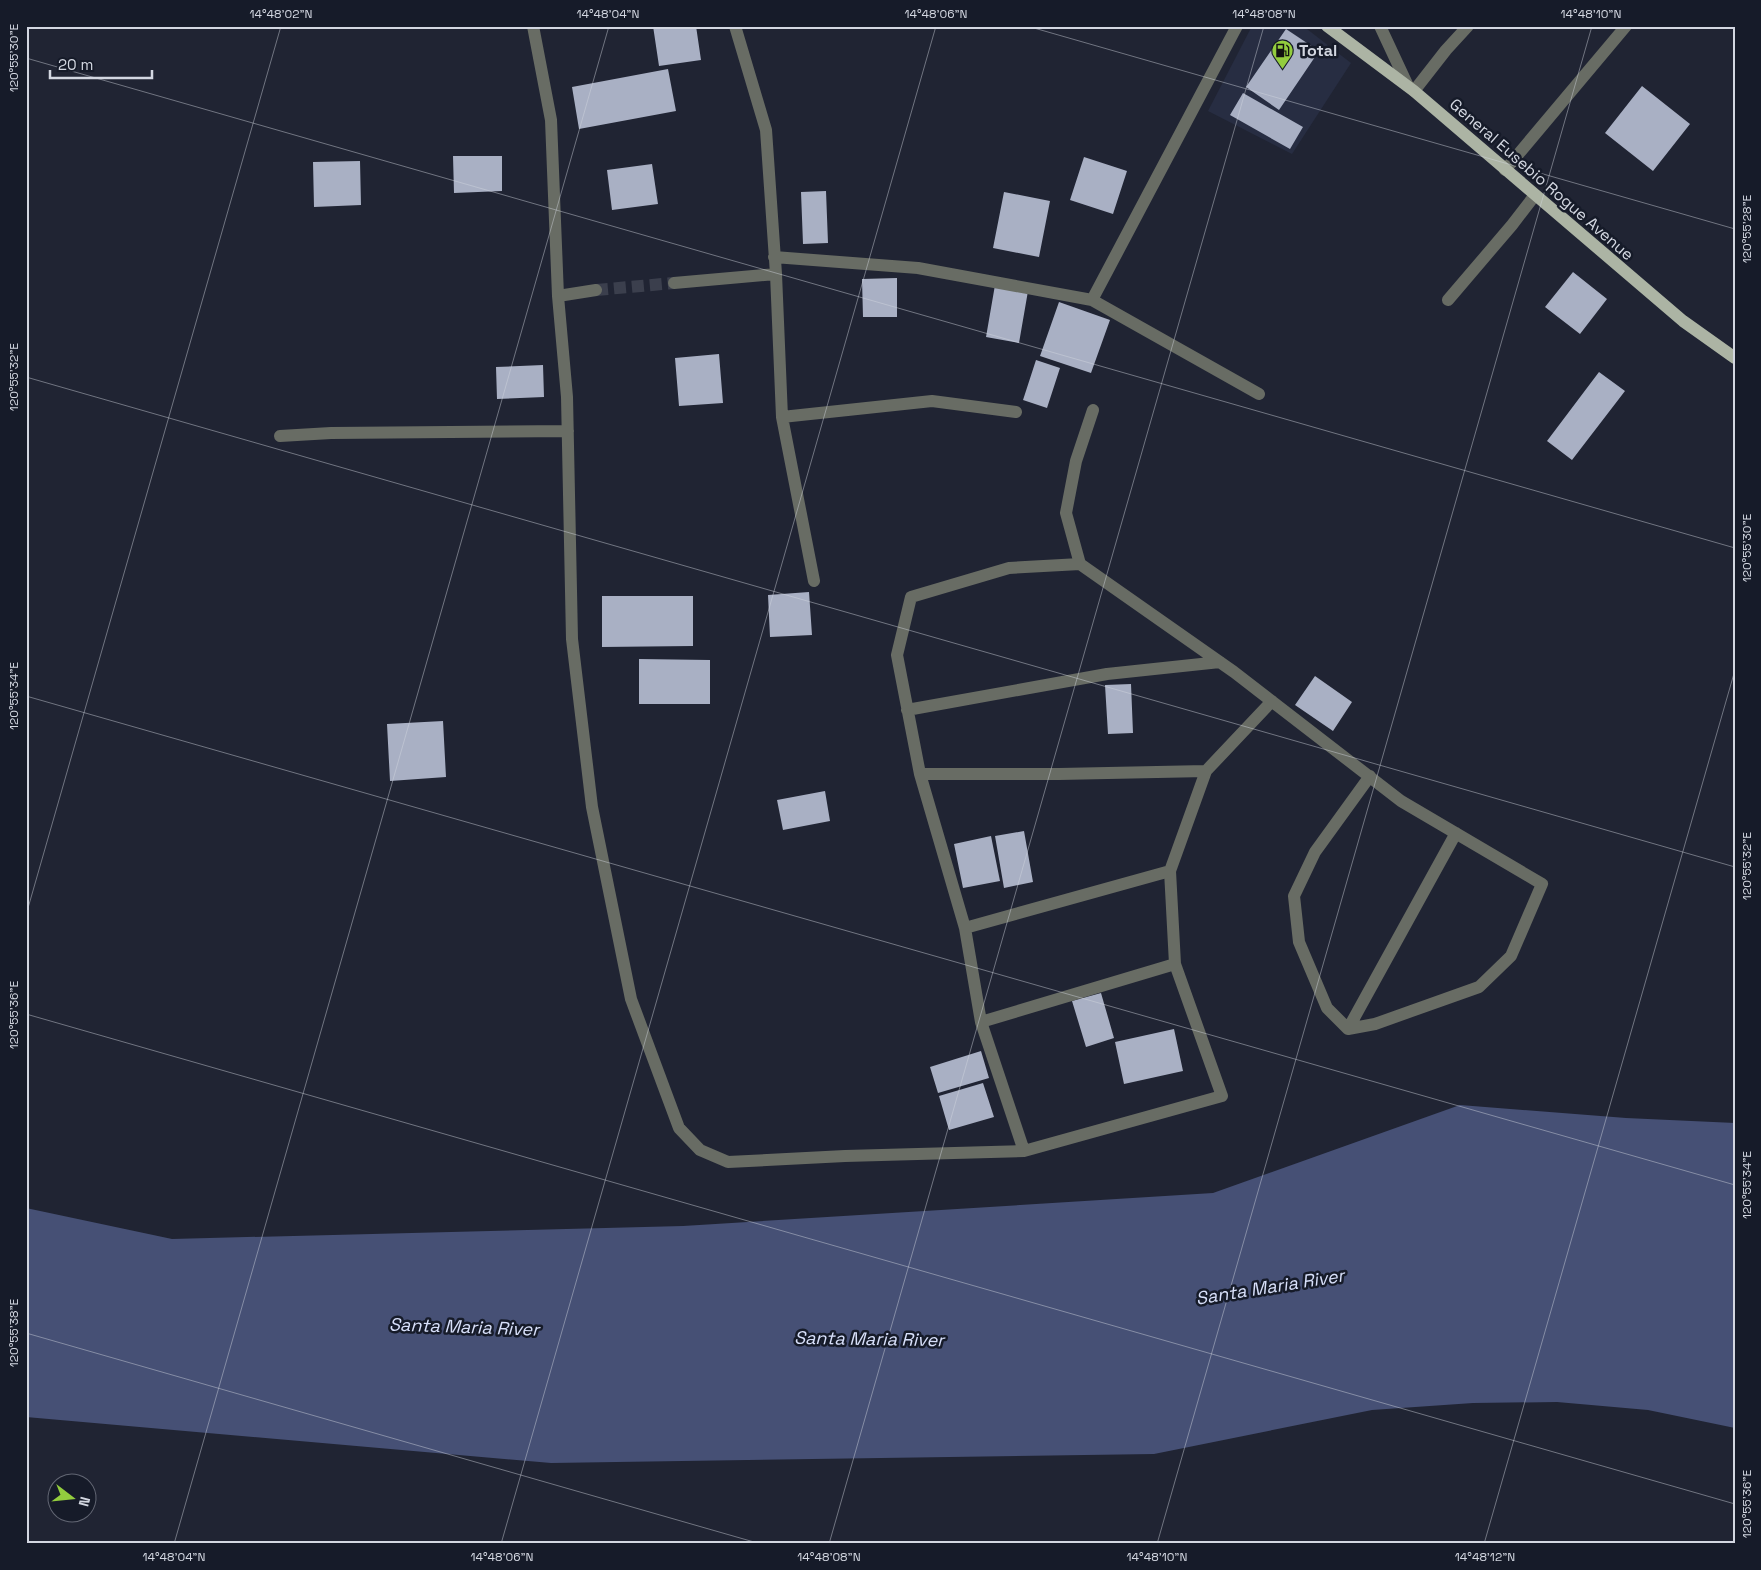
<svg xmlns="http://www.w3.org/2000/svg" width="1761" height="1570" font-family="'Space Grotesk',sans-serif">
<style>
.built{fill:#272d42}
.water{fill:#465075}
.building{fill:#a9b0c4}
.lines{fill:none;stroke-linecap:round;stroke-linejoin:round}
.minor-tunnel{stroke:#3b3f4d;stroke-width:12;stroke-dasharray:12 6;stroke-linecap:butt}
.minor{stroke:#686c64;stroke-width:12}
.major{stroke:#acb4a4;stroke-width:12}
.ticks{fill:none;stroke:#d3d7e1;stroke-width:1;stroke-opacity:0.45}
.labels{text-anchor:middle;stroke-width:5;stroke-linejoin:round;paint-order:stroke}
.poi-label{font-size:16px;font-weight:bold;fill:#d3d7e1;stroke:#161b29;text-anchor:start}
.street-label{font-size:16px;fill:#d3d7e1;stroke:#161b29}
.water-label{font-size:18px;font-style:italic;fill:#d8e0fa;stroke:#161b29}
.neatline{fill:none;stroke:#d3d7e1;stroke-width:2}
.ticks-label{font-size:12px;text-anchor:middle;fill:#d3d7e1}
</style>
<rect width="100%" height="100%" fill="#202433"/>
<path class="built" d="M 1252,26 L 1303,26 L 1351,63 L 1292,154 L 1208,111 Z"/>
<path class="water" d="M 1460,1105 L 1626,1118 L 1735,1123 L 1735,1428 L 1648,1410 L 1557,1402 L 1473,1403 L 1372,1410 L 1154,1454 L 551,1463 L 26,1417 L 26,1208 L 172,1239 L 683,1226 L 1213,1193 Z"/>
<path class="building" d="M 653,26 L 696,26 L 701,60 L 659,66 Z
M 1286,29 L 1319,51 L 1279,110 L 1246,87 Z
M 668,69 L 676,111 L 579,129 L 572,87 Z
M 1642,86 L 1690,124 L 1653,171 L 1605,133 Z
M 1243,93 L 1303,127 L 1290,149 L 1230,115 Z
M 453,156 L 502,156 L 502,191 L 454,193 Z
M 1084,157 L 1127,171 L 1113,214 L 1070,200 Z
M 360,161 L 361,205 L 314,207 L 313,162 Z
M 652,164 L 658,204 L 612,210 L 607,170 Z
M 826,191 L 828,243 L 803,244 L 801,192 Z
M 1004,192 L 1050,201 L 1039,257 L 993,248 Z
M 1573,272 L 1607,299 L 1580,334 L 1545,307 Z
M 897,278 L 897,317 L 863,317 L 862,279 Z
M 995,285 L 1028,291 L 1019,343 L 986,337 Z
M 1059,302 L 1110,320 L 1091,373 L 1040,356 Z
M 719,354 L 723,403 L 679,406 L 675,358 Z
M 1036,360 L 1060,368 L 1047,408 L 1023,400 Z
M 543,365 L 544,397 L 497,399 L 496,367 Z
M 1599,372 L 1625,391 L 1572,460 L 1547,441 Z
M 809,592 L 812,635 L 770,637 L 768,595 Z
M 602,596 L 693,596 L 693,646 L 602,647 Z
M 639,659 L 710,660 L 710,704 L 639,704 Z
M 1315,676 L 1352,702 L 1333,731 L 1295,705 Z
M 1131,684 L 1133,733 L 1108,734 L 1105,685 Z
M 443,721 L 446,777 L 390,781 L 387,724 Z
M 825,791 L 830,821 L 783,830 L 777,800 Z
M 1024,831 L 1033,882 L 1004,888 L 995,836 Z
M 991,836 L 1000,881 L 963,888 L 954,844 Z
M 1101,993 L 1114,1038 L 1086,1047 L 1072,1001 Z
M 1174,1029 L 1183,1071 L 1124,1084 L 1115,1042 Z
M 981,1051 L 989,1078 L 938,1093 L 930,1067 Z
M 983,1083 L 994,1117 L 949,1130 L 939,1096 Z"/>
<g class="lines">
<path class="minor-tunnel" d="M 596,290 L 674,283"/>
<path class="minor" d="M 533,26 L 551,120 L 558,296 L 567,397 L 572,639 L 592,807 L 631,999 L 679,1128 L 700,1150 L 728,1162 L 845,1156 L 1024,1151
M 735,26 L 766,130 L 776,274 L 782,417 L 814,581
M 1380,26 L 1408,86
M 1414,91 L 1446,50 L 1468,26
M 1505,170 L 1626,26
M 774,257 L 918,268 L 1092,300 L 1237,26
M 674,283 L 776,274
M 558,296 L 596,290
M 1092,300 L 1259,394
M 1448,300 L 1512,225 L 1535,195
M 782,417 L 932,401 L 1016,412
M 280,436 L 331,433 L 568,431
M 1080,564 L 1066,513 L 1076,461 L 1093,410
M 907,710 L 1107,674 L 1220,662
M 1206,771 L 1272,701
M 920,774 L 1059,774 L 1206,771 L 1170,871 L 1175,964 L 1222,1096 L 1024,1151 L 981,1022 L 965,928 L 920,774 L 897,655 L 911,597 L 1009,568 L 1080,564 L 1234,672 L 1401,801 L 1542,884 L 1511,956 L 1479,987 L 1375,1024 L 1348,1029 L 1327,1008 L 1299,942 L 1294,896 L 1315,852 L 1370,776
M 965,928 L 1170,871
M 981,1022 L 1175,964
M 1348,1029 L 1456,833"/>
<path class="major" d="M 1327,26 L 1414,91 L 1683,321 L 1735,358"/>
</g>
<path class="ticks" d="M 1027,26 L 1735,229M 26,58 L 1735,548M 26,377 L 1735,867M 26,696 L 1735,1185M 26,915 L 281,26M 26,1014 L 1735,1504M 26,1333 L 761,1544M 174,1544 L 609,26M 501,1544 L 936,26M 829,1544 L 1264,26M 1157,1544 L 1592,26M 1484,1544 L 1735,670"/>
<defs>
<symbol id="fuel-pin" viewBox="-11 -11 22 30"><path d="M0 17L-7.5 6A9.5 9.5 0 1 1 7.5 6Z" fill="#93cd3e" stroke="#161b29"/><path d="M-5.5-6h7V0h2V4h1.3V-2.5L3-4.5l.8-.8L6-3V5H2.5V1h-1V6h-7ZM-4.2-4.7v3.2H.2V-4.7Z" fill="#111"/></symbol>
</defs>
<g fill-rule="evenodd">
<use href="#fuel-pin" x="1270" y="38" width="25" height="34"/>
</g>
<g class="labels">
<g class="poi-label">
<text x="1299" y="56">Total</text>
</g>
<g class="street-label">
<text transform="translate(1542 179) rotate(41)" y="6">General Eusebio Rogue Avenue</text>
</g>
<g class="water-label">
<text transform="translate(1270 1287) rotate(-9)" y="6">Santa Maria River</text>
<text transform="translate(464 1327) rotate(2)" y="6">Santa Maria River</text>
<text transform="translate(869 1339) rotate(1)" y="6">Santa Maria River</text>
</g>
</g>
<rect width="1761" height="1570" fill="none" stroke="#161b29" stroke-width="55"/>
<g transform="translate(72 1498) rotate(106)"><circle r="24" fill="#161b29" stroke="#626673"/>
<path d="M0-4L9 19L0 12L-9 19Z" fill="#93cd3e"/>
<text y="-8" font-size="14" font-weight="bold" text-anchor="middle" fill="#d3d7e1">N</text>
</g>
<path d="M50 70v8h102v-8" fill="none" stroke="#d3d7e1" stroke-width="2.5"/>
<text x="58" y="70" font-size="15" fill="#d3d7e1" stroke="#161b29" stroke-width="4" paint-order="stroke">20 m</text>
<rect x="28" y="28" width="1706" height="1514" class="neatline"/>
<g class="ticks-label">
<text x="281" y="18">14°48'02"N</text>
<text x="608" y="18">14°48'04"N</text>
<text x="936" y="18">14°48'06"N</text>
<text x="1264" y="18">14°48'08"N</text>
<text x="1591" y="18">14°48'10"N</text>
<text transform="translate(14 58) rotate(-90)" y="4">120°55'30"E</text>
<text transform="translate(1747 229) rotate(-90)" y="4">120°55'28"E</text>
<text transform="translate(14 377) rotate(-90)" y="4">120°55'32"E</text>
<text transform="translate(1747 548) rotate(-90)" y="4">120°55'30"E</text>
<text transform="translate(14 696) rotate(-90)" y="4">120°55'34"E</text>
<text transform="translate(1747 866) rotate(-90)" y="4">120°55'32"E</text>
<text transform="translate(14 1015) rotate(-90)" y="4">120°55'36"E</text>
<text transform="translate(1747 1185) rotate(-90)" y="4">120°55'34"E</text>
<text transform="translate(14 1333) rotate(-90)" y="4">120°55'38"E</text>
<text transform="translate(1747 1504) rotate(-90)" y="4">120°55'36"E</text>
<text x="174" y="1561">14°48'04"N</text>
<text x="502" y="1561">14°48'06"N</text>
<text x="829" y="1561">14°48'08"N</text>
<text x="1157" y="1561">14°48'10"N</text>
<text x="1485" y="1561">14°48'12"N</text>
</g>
</svg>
